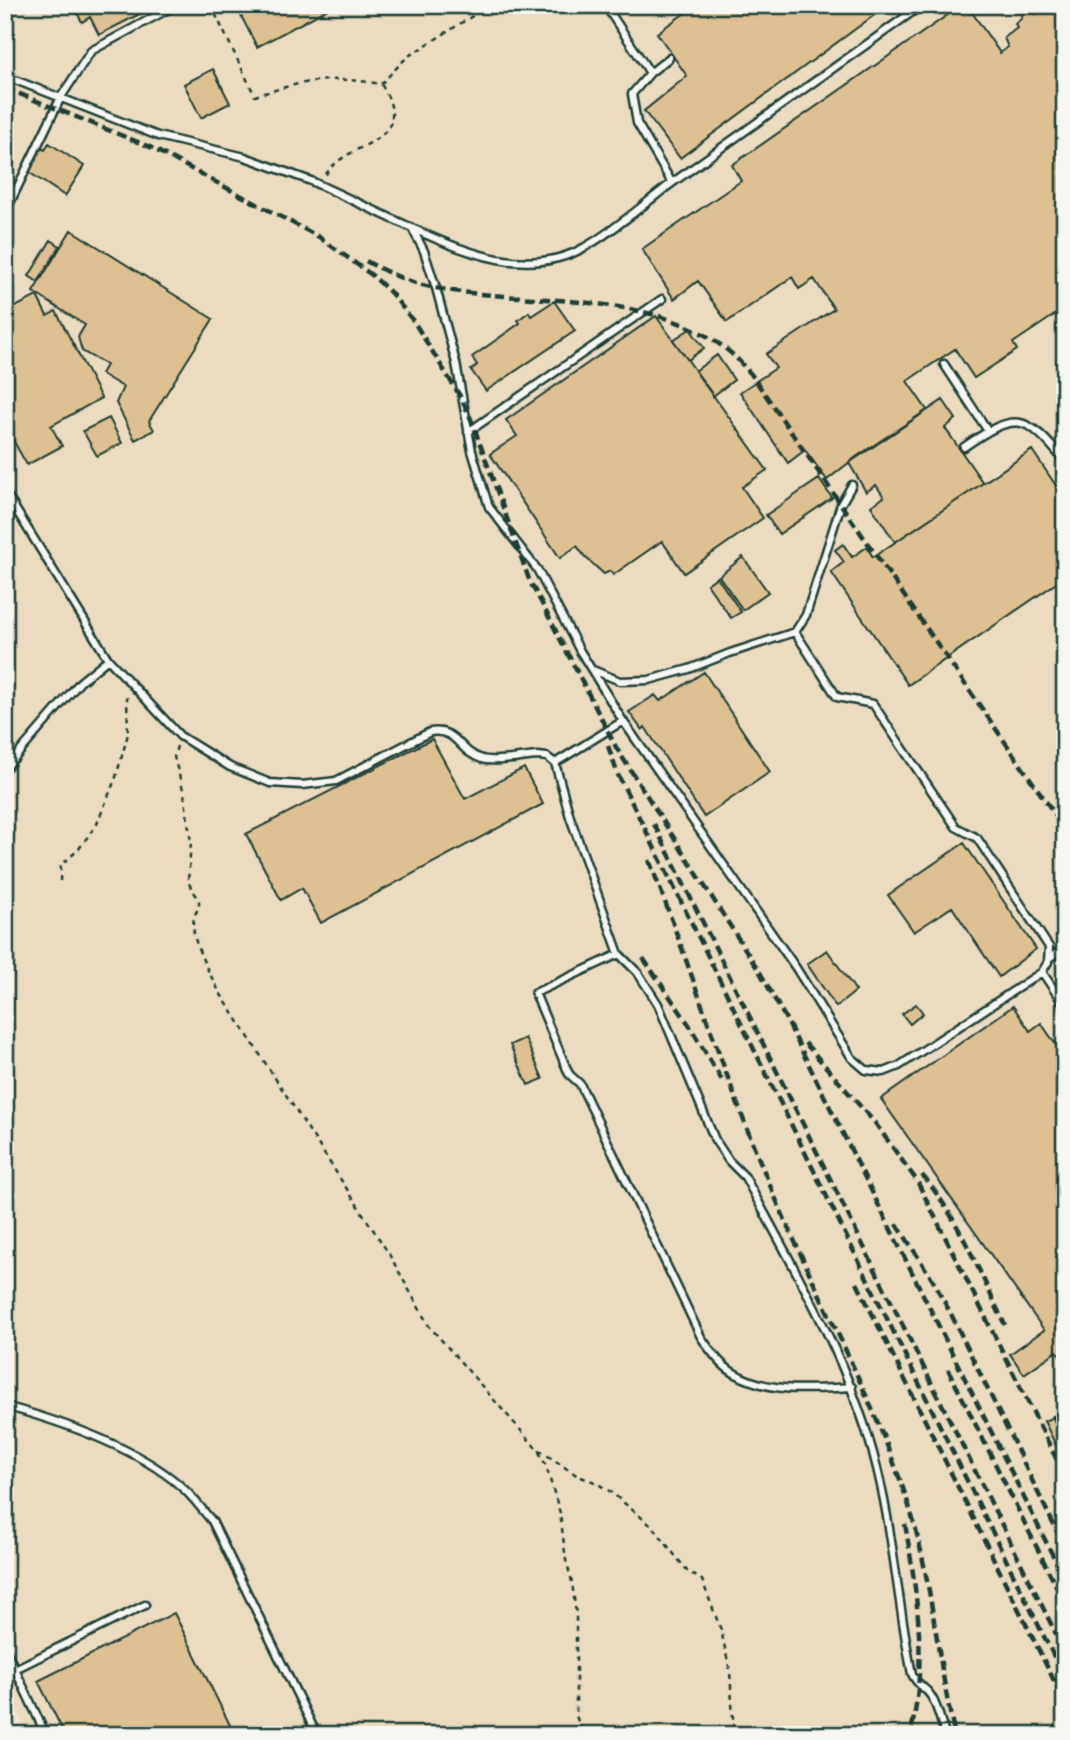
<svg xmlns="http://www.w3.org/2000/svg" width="1070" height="1740" font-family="'Balsamiq Sans',sans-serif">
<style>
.built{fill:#eadbc1}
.building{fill:#dec192;stroke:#1f3d34;stroke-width:2}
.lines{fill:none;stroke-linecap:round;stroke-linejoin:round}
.lane-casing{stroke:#1f3d34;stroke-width:11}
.path{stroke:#1f3d34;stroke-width:2.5;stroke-dasharray:5 5;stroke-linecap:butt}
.lane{stroke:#f6f6f2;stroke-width:6}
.rail{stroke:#1f3d34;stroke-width:4.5;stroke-dasharray:10 5;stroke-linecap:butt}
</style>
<rect width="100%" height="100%" fill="#efe6d5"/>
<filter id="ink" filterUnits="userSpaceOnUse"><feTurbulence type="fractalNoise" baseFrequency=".0143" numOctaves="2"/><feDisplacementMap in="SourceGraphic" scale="14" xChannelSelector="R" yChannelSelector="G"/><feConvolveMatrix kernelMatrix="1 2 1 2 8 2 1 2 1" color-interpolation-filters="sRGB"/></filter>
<g filter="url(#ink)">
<path class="built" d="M 5,5 L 1065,5 L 1065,1735 L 28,1735 L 5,1683 Z"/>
<path class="building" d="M 73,5 L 157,5 L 99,35 L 90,17 L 82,22 Z
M 247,5 L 324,5 L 326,10 L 257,47 L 238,10 Z
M 696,5 L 888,5 L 680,158 L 644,111 L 687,76 L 657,33 Z
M 962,5 L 967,5 L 1000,53 L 1008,47 L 1004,38 L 1017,28 L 1015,24 L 1022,18 L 1020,12 L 1030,6 L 1036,14 L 1043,9 L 1040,5 L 1065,5 L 1065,308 L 1013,343 L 1017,350 L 974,378 L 955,349 L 907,381 L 927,410 L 856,457 L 827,480 L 805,450 L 788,463 L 740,392 L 776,368 L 766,354 L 834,309 L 814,279 L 799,289 L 792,277 L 727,322 L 698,281 L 674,299 L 642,249 L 741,181 L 732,165 Z
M 213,69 L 230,103 L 201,118 L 184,84 Z
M 49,143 L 84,166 L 65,196 L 27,171 L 41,148 L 45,150 Z
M 71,230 L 213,319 L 149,421 L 154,430 L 135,440 L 116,403 L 123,387 L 101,374 L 106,365 L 82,351 L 78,337 L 85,325 L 33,292 Z
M 51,240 L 60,246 L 38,282 L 29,276 Z
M 37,296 L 47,316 L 56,311 L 101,398 L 51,426 L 62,446 L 27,465 L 5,426 L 5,312 Z
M 554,301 L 575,331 L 486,391 L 471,370 L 477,365 L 472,357 L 520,323 L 518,320 L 529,312 L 531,316 Z
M 656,316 L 767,470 L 742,487 L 763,518 L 684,573 L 662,541 L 613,575 L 610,571 L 604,574 L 585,557 L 577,546 L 560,558 L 490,454 L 517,436 L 506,420 Z
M 690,329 L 704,348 L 688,360 L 673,340 Z
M 717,355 L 734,380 L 713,396 L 695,371 Z
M 943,400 L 956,419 L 945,428 L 983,483 L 895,542 L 871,506 L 884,497 L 876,485 L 866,492 L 849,463 Z
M 109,418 L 122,443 L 97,456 L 83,431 Z
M 1032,450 L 1065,499 L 1065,577 L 908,685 L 831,572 L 844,562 L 835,550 L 843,544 L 852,557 L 867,547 L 873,557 Z
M 819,479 L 832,498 L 779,534 L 766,515 Z
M 743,557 L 768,592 L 743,610 L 719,576 Z
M 717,577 L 741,612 L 731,618 L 707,584 Z
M 704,672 L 770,772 L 704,817 L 645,727 L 642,730 L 629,712 L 655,695 L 660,701 Z
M 432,739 L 465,799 L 524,768 L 543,804 L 321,923 L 302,888 L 281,900 L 246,834 Z
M 964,843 L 1036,949 L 999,977 L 952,907 L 914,932 L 888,895 Z
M 827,950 L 856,991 L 836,1007 L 807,964 Z
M 916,1004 L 923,1013 L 910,1024 L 902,1014 Z
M 1013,1006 L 1030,1031 L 1041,1023 L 1065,1058 L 1065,1362 L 1057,1351 L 1024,1374 L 1010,1354 L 1044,1330 L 881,1099 Z
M 525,1038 L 543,1079 L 528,1085 L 510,1045 Z
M 1058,1415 L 1065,1427 L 1065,1464 L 1044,1421 Z
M 174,1613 L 235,1735 L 65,1735 L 38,1681 Z"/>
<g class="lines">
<defs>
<path id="lane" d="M 605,5 L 650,73
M 5,76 L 158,136 L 245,157 L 311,181 L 412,228 L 424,251 L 436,288 L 456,363 L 472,451 L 489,507 L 537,569 L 580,651 L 623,721 L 796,968 L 852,1058 L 866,1070 L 884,1072 L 899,1066 L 1042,972 L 1048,962 L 1049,947 L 977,838 L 956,827 L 873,704 L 837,697 L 795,632
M 672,183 L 922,5
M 5,213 L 61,97 L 91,51 L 176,5
M 414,229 C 465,253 530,279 585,247 C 613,232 645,203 672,183 L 637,123 L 632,94 L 650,73 L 669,58
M 944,364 L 988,431
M 468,432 L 662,299
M 964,447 C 1015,412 1025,412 1065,462
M 5,492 L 108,659 L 180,736 L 230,767 L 270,783 L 302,785 L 336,781 L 430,732 C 458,728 458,752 482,759 C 495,763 523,757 538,756 L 547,757 L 555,763 L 570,817 L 619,954 L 638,973 L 658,1004 L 715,1140 L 729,1161 L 745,1177 C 793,1267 845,1353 873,1453 C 893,1525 897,1601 912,1674 C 919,1688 925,1686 931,1696 C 938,1707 941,1722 945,1735
M 593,670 L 620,681 L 649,680 L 689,669 L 730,653 L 795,632 L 806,615 L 841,504 L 852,485
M 555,763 L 623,721
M 5,769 L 80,682 L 108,659
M 619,954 L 535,993 L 569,1074 L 580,1084 L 701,1337 C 710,1350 720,1365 734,1373 C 770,1394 812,1389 852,1387
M 1049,958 L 1065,948
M 1042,972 L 1065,1006
M 5,1406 C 63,1422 144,1450 187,1492 C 196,1501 204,1512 212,1521 L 317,1735
M 5,1648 L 46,1735
M 15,1669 L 145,1605"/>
</defs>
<use href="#lane" class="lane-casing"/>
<path class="path" d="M 211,5 L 255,96 C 303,81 330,75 381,84 C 420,147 345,139 325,176
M 381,84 L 407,57 L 490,5
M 177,746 L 174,757 L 184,793 L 191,842 L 188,882 L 199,900 L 199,908 C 181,928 210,973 220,993 L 389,1254 L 429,1326 L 538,1450 L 546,1466 L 560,1513 L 566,1560 L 572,1582 L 576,1614 L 576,1715 L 582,1735
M 60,881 L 61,865 L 78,850 L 97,824 L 116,777 L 128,734 L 127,697
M 539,1450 L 578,1476 L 595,1482 L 611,1492 L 654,1528 L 687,1571 L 702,1580 L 721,1630 L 730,1671 L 734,1735"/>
<use href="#lane" class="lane"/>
<path class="rail" d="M 5,88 L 150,147 L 319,237 L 373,276 L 391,293 L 414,322 L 460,396 L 471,419 L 530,582 L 541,602 L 617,749 L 761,974 L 788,1023 L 1065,1580
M 366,261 C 387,273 411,283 435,288 C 526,305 660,289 733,355 C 739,360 745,368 751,374 L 1065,829
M 608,746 L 618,775 L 662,863 L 1065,1679
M 654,824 L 1065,1652
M 649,860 C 693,972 727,1087 775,1197 C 818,1297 871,1393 906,1497 C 932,1574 936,1656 955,1735
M 643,958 L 688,1023 L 723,1082
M 805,1043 L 875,1123 L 917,1181 L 1065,1476
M 922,1175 C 959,1218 980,1274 1005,1325
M 897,1224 L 932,1279 L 952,1316 L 1065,1548
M 857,1283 L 1065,1703
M 948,1369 L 1065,1604
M 1053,1415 L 1065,1440
M 905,1524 C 917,1592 928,1666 910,1735"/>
</g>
</g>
<rect width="1070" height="1740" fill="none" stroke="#f6f6f2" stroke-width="28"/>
<rect x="14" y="14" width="1042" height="1712" fill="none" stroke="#1f3d34" stroke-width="2.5" filter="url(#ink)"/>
</svg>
